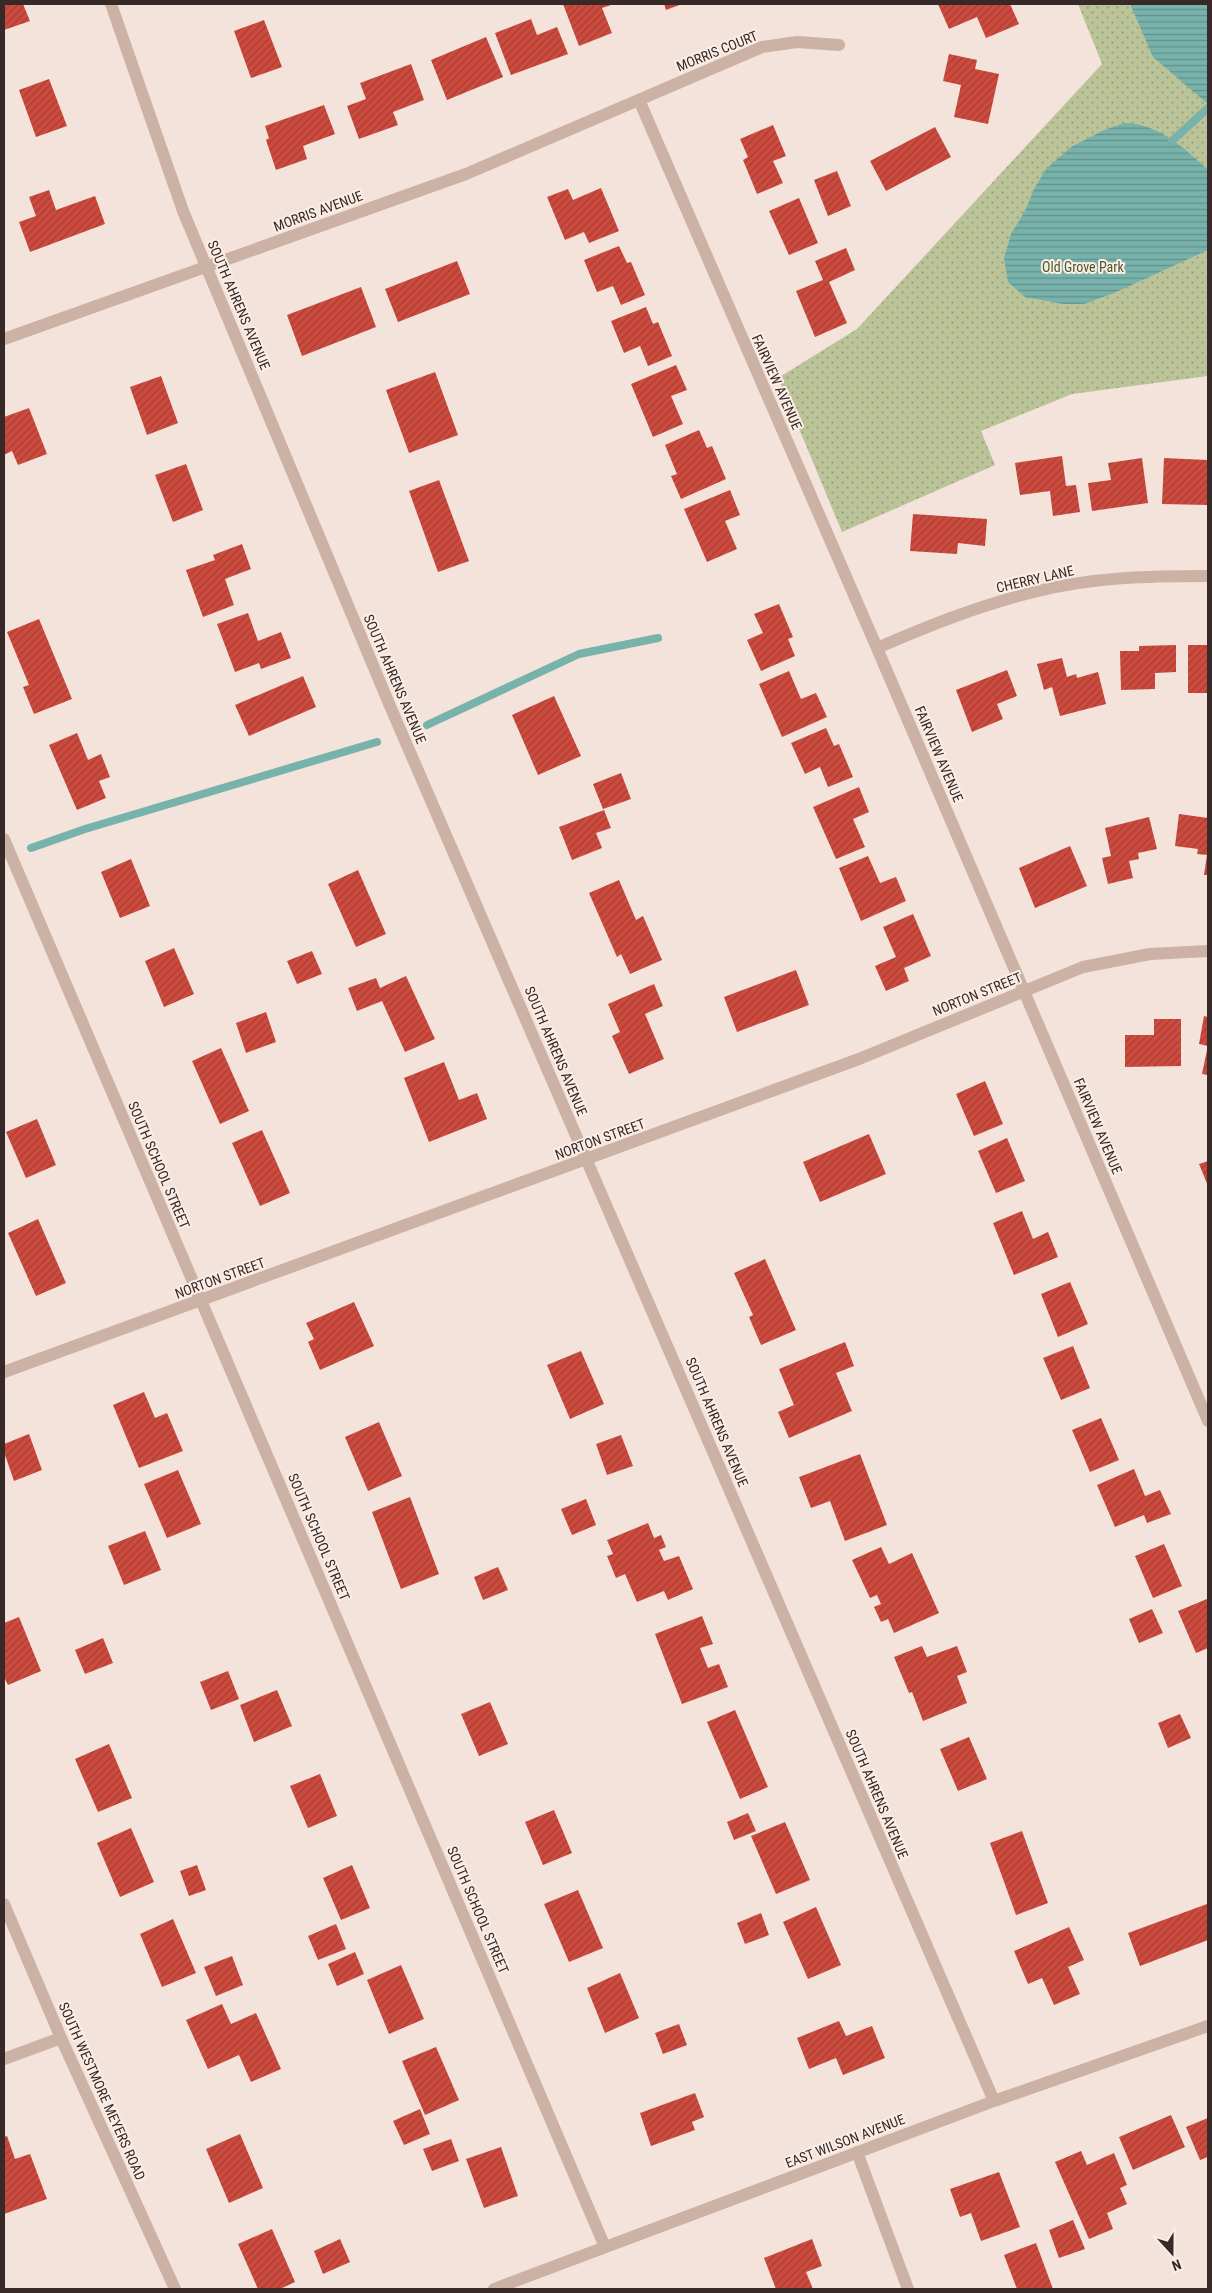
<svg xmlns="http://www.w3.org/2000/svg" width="1212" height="2293" font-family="'Roboto Condensed',sans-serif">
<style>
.park{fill:url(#park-dots)}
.water{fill:url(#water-rules)}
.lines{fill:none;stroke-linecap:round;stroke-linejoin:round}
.stream{stroke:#77b2ab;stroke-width:8}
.building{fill:url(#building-hatch)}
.minor{stroke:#ccb1a5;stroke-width:12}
.labels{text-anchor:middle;stroke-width:4;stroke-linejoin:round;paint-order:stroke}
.street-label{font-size:14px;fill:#372927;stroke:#faeee6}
.park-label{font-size:14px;fill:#4d5729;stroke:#faeee6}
</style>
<defs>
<pattern id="park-dots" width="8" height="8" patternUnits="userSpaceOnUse" patternTransform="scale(1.25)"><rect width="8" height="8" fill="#bbc399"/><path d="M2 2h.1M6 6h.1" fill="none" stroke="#999e7d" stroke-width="1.8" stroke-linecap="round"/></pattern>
<pattern id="water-rules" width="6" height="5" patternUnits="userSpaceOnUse" patternTransform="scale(1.25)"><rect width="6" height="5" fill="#77b2ab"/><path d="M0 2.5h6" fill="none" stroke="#62918b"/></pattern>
<pattern id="building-hatch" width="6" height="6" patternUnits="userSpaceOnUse" patternTransform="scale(1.25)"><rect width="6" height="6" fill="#cd4a3e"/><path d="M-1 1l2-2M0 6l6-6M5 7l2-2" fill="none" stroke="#a73e34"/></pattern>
</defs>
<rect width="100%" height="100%" fill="#f3e3da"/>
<path class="park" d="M 1078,4 L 1208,4 L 1208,376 L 1072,394 L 981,431 L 995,465 L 842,532 L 778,378 L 857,329 L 1102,64 Z"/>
<path class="water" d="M 1130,4 L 1208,4 L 1208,104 L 1153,57 Z
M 1124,123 C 1157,123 1185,148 1208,170 L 1208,250 L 1114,293 L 1084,304 L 1063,304 L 1025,297 L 1008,282 L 1004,258 L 1011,234 L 1025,211 L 1034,189 L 1046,169 L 1071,147 L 1102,131 Z"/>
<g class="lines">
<path class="stream" d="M 1172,141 L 1208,108
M 427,725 L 579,654 L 658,638
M 31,848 L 85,829 L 377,742"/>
</g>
<path class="building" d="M 4,4 L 23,4 L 30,21 L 4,30 Z
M 563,4 L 614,4 L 602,8 L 612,33 L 579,46 Z
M 664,4 L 682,4 L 666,10 Z
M 938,4 L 1010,4 L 1019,24 L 986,38 L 977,17 L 949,29 Z
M 531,19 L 537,35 L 557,27 L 568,54 L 511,75 L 495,33 Z
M 264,20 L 282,67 L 251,78 L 234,31 Z
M 486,37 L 503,77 L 447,100 L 431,60 Z
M 949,54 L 977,60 L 975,69 L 999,74 L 988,124 L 954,117 L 961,85 L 943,81 Z
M 411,64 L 424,100 L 393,112 L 398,125 L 359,139 L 347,106 L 366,99 L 360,83 Z
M 49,79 L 67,126 L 36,137 L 19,90 Z
M 324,105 L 335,134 L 303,146 L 307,159 L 276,170 L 266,140 L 269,138 L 265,126 Z
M 773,125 L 786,156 L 773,161 L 783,183 L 757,194 L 743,160 L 748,157 L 740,139 Z
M 935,127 L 951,157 L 886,191 L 870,161 Z
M 837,171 L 851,206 L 828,216 L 814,180 Z
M 601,188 L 619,231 L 589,243 L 584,232 L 565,240 L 547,197 L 568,189 L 573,200 Z
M 49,190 L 56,210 L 95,196 L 105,224 L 30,252 L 19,222 L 36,216 L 29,197 Z
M 799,198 L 818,243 L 789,255 L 769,211 Z
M 619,246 L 627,263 L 631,262 L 645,295 L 621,305 L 613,286 L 597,292 L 584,260 Z
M 846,248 L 855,270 L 829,282 L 847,323 L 815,337 L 796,291 L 823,280 L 815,261 Z
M 457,261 L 470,294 L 398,322 L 385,289 Z
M 361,287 L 376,327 L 302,356 L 287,315 Z
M 646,307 L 653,324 L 658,322 L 672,356 L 648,366 L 640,346 L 624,353 L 611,321 Z
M 676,365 L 687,390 L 671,396 L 683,424 L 653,437 L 631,384 Z
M 435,372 L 458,435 L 409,453 L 386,390 Z
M 161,376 L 178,423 L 147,435 L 130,387 Z
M 29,408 L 47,454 L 18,465 L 12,451 L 4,455 L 4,417 Z
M 699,430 L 707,448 L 712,446 L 726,479 L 681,499 L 671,476 L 677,474 L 665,445 Z
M 1062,456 L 1066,486 L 1076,485 L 1080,512 L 1053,516 L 1050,491 L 1020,495 L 1015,463 Z
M 1142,458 L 1148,503 L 1092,511 L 1088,483 L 1111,480 L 1108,463 Z
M 1164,458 L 1208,460 L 1208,505 L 1162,504 Z
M 186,464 L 203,510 L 173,522 L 155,475 Z
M 439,480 L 469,561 L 438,572 L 409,491 Z
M 730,490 L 740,515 L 725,521 L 737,549 L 707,562 L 684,509 Z
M 913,514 L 987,519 L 985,546 L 958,543 L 957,554 L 910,551 Z
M 242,544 L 251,569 L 225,579 L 234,605 L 203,617 L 186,570 L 215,560 L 213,555 Z
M 779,604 L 793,637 L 788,639 L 795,656 L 761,671 L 747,640 L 763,633 L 754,614 Z
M 248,613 L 258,641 L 281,632 L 291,658 L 261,669 L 259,663 L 235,672 L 217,624 Z
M 39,619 L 72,699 L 34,714 L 23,687 L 29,685 L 7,632 Z
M 1176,645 L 1176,672 L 1155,673 L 1155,689 L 1121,690 L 1120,651 L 1139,651 L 1139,646 Z
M 1188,645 L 1208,645 L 1208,693 L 1188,693 Z
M 1062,658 L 1067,677 L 1076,674 L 1077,678 L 1098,672 L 1106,704 L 1060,716 L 1052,687 L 1044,690 L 1037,664 Z
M 1007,670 L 1017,696 L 997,704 L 1003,719 L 972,732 L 956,690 Z
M 789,671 L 801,699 L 816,693 L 827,717 L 782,737 L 759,684 Z
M 303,676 L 316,707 L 249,736 L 235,705 Z
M 554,696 L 581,756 L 538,775 L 512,715 Z
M 826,728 L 834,746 L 839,744 L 853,777 L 828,787 L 820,767 L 805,774 L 791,743 Z
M 77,733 L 88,760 L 101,754 L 110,777 L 99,781 L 106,798 L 77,810 L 49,745 Z
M 621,773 L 631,799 L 603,809 L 593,784 Z
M 859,787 L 869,812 L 853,819 L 865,847 L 836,859 L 813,807 Z
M 604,810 L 611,828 L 596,833 L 602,848 L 572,860 L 559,827 Z
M 1179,814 L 1208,818 L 1208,875 L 1204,875 L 1207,855 L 1197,854 L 1198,849 L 1175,846 Z
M 1149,817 L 1157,849 L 1138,853 L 1139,859 L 1129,861 L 1133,878 L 1108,884 L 1102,858 L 1111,856 L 1105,828 Z
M 1070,846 L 1087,886 L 1035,908 L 1019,868 Z
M 868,856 L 880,883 L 896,877 L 906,901 L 861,921 L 839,868 Z
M 131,859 L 150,906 L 120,918 L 101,872 Z
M 358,870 L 386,934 L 356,947 L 328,884 Z
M 619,880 L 636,920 L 643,916 L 662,960 L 630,974 L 621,954 L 617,957 L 589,893 Z
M 913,914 L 931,956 L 904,968 L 909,981 L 886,991 L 875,966 L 896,957 L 883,927 Z
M 174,948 L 194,994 L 164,1007 L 145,961 Z
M 312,951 L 322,974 L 297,984 L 287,961 Z
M 796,970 L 809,1005 L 737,1032 L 724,997 Z
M 406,976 L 435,1039 L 405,1052 L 382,1001 L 357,1011 L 348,988 L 376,978 L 380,988 Z
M 654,984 L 663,1006 L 645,1014 L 664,1059 L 629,1074 L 612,1036 L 620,1032 L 608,1004 Z
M 266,1012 L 276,1042 L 246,1053 L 236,1023 Z
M 1204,1016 L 1208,1017 L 1208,1046 L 1199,1044 Z
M 1154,1019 L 1181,1019 L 1181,1066 L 1125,1067 L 1125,1035 L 1154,1035 Z
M 221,1048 L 249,1111 L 220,1124 L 192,1061 Z
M 1207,1050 L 1208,1050 L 1208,1075 L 1202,1074 Z
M 444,1062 L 459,1100 L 477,1093 L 487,1119 L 429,1142 L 404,1078 Z
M 985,1081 L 1003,1124 L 974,1136 L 956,1094 Z
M 37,1119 L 56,1165 L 26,1178 L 6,1132 Z
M 262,1130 L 290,1193 L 260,1206 L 232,1143 Z
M 869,1134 L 886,1174 L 820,1202 L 803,1162 Z
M 1007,1138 L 1025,1181 L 996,1193 L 978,1151 Z
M 1208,1161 L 1208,1186 L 1199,1164 Z
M 1022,1211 L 1033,1239 L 1048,1232 L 1058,1257 L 1014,1275 L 993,1223 Z
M 38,1219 L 66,1283 L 36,1296 L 8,1233 Z
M 765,1259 L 796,1330 L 761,1345 L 749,1317 L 753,1315 L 734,1273 Z
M 1070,1282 L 1088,1324 L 1058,1337 L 1041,1294 Z
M 354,1302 L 374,1346 L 320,1370 L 308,1342 L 314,1339 L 306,1323 Z
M 845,1342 L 854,1366 L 836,1373 L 852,1411 L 789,1438 L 778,1412 L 794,1405 L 779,1369 Z
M 1073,1346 L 1090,1388 L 1061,1400 L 1043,1358 Z
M 581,1351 L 604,1404 L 570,1419 L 547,1365 Z
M 144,1392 L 155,1418 L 167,1413 L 183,1451 L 139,1468 L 113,1405 Z
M 1101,1418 L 1119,1460 L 1090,1472 L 1072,1430 Z
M 379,1422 L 402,1476 L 368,1491 L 345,1437 Z
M 29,1434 L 42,1470 L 14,1481 L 4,1452 L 4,1444 Z
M 621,1435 L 633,1466 L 607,1475 L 596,1444 Z
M 860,1454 L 887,1525 L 845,1541 L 830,1501 L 811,1508 L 799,1477 Z
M 1134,1469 L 1145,1496 L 1160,1490 L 1171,1514 L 1147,1523 L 1144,1515 L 1115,1527 L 1097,1485 Z
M 178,1470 L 201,1524 L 167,1538 L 144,1484 Z
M 410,1497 L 439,1574 L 401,1589 L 372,1512 Z
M 586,1499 L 596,1525 L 572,1535 L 561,1509 Z
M 648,1523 L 654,1538 L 661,1535 L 666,1547 L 659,1550 L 664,1561 L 679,1556 L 693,1589 L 668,1600 L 664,1591 L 637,1602 L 625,1574 L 616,1578 L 607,1556 L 613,1554 L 607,1540 Z
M 145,1531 L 161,1570 L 124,1585 L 108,1546 Z
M 1164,1544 L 1182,1586 L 1153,1598 L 1135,1556 Z
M 881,1547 L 889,1564 L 912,1553 L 939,1613 L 894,1633 L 888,1619 L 881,1622 L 874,1607 L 881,1604 L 877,1595 L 870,1598 L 852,1560 Z
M 498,1567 L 508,1590 L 483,1600 L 474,1577 Z
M 1207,1599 L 1208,1648 L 1196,1653 L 1178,1611 Z
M 1152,1609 L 1163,1633 L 1139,1643 L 1129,1619 Z
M 702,1616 L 713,1644 L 700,1648 L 708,1668 L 719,1664 L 728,1687 L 682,1704 L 655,1634 Z
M 19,1617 L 41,1671 L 8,1685 L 4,1677 L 4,1623 Z
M 103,1638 L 113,1663 L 85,1674 L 75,1650 Z
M 922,1646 L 927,1657 L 957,1646 L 967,1672 L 957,1676 L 967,1703 L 923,1721 L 912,1692 L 909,1693 L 894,1657 Z
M 228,1671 L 239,1699 L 211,1710 L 200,1682 Z
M 277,1690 L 292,1726 L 254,1742 L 240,1705 Z
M 490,1702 L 508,1744 L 479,1756 L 461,1714 Z
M 735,1710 L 768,1787 L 740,1799 L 707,1722 Z
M 1180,1714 L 1191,1738 L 1168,1748 L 1158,1723 Z
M 969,1737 L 987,1779 L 958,1791 L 940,1749 Z
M 109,1744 L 132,1798 L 98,1812 L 75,1759 Z
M 320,1774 L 337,1816 L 308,1828 L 290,1786 Z
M 554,1810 L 572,1853 L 543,1865 L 525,1822 Z
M 748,1813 L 756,1831 L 734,1840 L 727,1822 Z
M 785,1822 L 810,1880 L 776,1894 L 751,1836 Z
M 131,1828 L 154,1882 L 120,1897 L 97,1843 Z
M 1022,1831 L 1048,1903 L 1016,1915 L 990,1843 Z
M 197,1865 L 206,1890 L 189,1896 L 180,1871 Z
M 352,1865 L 370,1908 L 341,1920 L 323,1878 Z
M 578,1890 L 603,1948 L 569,1962 L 544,1904 Z
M 1207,1904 L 1208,1940 L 1140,1966 L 1128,1933 Z
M 816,1907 L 841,1965 L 808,1979 L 783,1922 Z
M 761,1913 L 769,1935 L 745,1944 L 737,1923 Z
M 173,1919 L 196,1973 L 162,1987 L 140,1934 Z
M 336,1924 L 346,1949 L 318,1960 L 308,1936 Z
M 1069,1927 L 1084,1960 L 1068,1967 L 1080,1994 L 1054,2005 L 1042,1978 L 1028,1984 L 1014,1951 Z
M 355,1952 L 364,1974 L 337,1986 L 328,1964 Z
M 232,1956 L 243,1985 L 216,1996 L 204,1967 Z
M 401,1965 L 424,2019 L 389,2034 L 367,1980 Z
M 620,1973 L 639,2018 L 605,2033 L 587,1988 Z
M 222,2004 L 231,2024 L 256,2013 L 281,2069 L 251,2082 L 239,2055 L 208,2069 L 186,2020 Z
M 839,2021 L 846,2036 L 872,2026 L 885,2058 L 843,2075 L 836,2058 L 809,2069 L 797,2038 Z
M 679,2024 L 687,2045 L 663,2054 L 655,2033 Z
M 436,2047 L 459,2100 L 425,2115 L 402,2061 Z
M 695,2093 L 704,2117 L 692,2122 L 695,2130 L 651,2146 L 640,2113 Z
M 420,2109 L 430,2134 L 404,2145 L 393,2121 Z
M 1171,2115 L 1185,2147 L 1133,2170 L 1119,2137 Z
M 1208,2118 L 1208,2157 L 1200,2160 L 1186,2127 Z
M 240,2134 L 263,2188 L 229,2203 L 206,2149 Z
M 7,2136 L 15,2159 L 30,2154 L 47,2199 L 4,2214 L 4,2137 Z
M 451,2139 L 459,2161 L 432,2171 L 423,2149 Z
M 501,2147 L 518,2196 L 484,2208 L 466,2159 Z
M 1081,2151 L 1087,2165 L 1114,2153 L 1127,2185 L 1120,2188 L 1127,2204 L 1107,2213 L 1113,2229 L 1089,2239 L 1055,2162 Z
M 999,2172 L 1020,2227 L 981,2241 L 971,2213 L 960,2217 L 950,2189 Z
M 1073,2220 L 1085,2249 L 1059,2258 L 1049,2230 Z
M 272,2229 L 295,2282 L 280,2289 L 258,2289 L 238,2244 Z
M 340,2239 L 350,2262 L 323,2274 L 314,2251 Z
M 812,2239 L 822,2266 L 806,2272 L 813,2289 L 776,2289 L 764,2258 Z
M 1036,2243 L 1053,2289 L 1017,2289 L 1004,2255 Z"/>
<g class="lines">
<path class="minor" d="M 111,4 L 183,211 L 390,706 L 994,2101
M 639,100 L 877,648 L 1208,1421
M 4,339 L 466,174 L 762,47 L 797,42 L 839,45
M 877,648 C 928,626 980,605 1034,592 C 1091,577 1150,576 1208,576
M 4,839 L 605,2247
M 4,1372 L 859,1059 L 1083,967 L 1150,954 L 1208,951
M 4,1904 L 61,2038 L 175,2289
M 4,2059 L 61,2038
M 857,2152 L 908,2289
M 494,2289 L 994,2101 L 1208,2026"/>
</g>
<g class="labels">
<g class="street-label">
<text transform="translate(717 51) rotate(-22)" y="5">MORRIS COURT</text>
<text transform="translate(318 211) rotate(-20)" y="5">MORRIS AVENUE</text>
<text transform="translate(239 305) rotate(67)" y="5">SOUTH AHRENS AVENUE</text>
<text transform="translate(777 382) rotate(66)" y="5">FAIRVIEW AVENUE</text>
<text transform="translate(1035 579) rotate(-13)" y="5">CHERRY LANE</text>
<text transform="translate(395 679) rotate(67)" y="5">SOUTH AHRENS AVENUE</text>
<text transform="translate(939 754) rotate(67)" y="5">FAIRVIEW AVENUE</text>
<text transform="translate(977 994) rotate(-22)" y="5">NORTON STREET</text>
<text transform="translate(556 1051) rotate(67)" y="5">SOUTH AHRENS AVENUE</text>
<text transform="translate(1098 1126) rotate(67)" y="5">FAIRVIEW AVENUE</text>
<text transform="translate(600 1139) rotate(-20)" y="5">NORTON STREET</text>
<text transform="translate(159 1165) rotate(67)" y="5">SOUTH SCHOOL STREET</text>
<text transform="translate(220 1278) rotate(-20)" y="5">NORTON STREET</text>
<text transform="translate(717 1422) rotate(67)" y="5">SOUTH AHRENS AVENUE</text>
<text transform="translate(319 1537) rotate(67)" y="5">SOUTH SCHOOL STREET</text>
<text transform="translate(877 1794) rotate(67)" y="5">SOUTH AHRENS AVENUE</text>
<text transform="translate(478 1910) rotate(67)" y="5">SOUTH SCHOOL STREET</text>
<text transform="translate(102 2091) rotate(66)" y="5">SOUTH WESTMORE MEYERS ROAD</text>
<text transform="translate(845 2141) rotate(-21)" y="5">EAST WILSON AVENUE</text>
</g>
<g class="park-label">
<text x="1083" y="272">Old Grove Park</text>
</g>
</g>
<rect width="1212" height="2293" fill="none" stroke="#372927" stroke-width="10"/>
<g transform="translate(1172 2253) rotate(159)" stroke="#faeee6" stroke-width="4" paint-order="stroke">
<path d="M0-4L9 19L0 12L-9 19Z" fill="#372927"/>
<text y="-8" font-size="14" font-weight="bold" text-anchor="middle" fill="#372927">N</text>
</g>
</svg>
